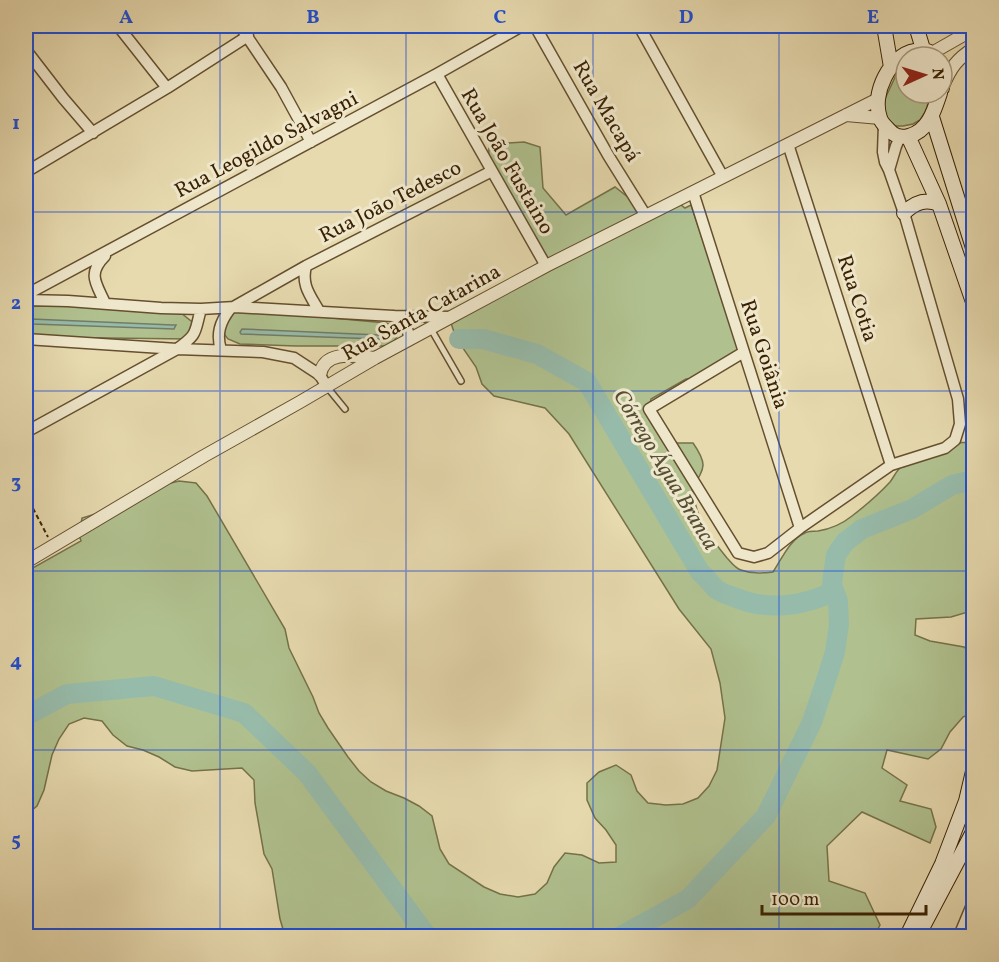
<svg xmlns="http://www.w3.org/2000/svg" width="999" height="962" font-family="Vollkorn,serif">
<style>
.green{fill:#b0c18f;stroke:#757149;stroke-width:1.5}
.water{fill:#97bbaa;stroke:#727d67;stroke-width:1.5}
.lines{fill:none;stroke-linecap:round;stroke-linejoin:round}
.river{stroke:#97bbaa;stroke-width:20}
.service-casing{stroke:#654f2e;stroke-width:8}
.minor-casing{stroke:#654f2e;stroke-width:13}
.tertiary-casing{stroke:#654f2e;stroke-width:14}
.secondary-casing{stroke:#3a2103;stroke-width:16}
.path{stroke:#3a2103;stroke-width:2;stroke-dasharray:4.5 3;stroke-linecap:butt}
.service{stroke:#efe7cb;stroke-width:5}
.minor{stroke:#efe7cb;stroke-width:10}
.tertiary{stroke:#efe7cb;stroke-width:12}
.secondary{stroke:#efe7cb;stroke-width:14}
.grid{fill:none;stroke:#1d4ed8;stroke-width:1.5;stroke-opacity:0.55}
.labels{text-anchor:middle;stroke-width:6;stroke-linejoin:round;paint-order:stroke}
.street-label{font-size:21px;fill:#3a2103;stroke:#efe7cb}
.water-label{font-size:22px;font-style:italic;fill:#564f35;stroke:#efe7cb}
.neatline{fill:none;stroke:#1d4ed8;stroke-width:2}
.grid-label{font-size:20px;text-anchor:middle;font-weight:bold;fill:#1d4ed8}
</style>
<rect width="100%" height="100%" fill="#e7daaf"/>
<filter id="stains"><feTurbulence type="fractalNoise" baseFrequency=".00333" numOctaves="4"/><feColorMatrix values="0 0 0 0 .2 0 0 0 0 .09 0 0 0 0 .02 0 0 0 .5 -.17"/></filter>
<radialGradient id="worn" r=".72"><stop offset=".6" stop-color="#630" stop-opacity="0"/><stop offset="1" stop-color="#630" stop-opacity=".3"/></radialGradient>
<path class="green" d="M 906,62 L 906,93 L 932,93 L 925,112 L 920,120 L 913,124 L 903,126 L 895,126 L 890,123 L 886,117 L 883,103 L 897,73 L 902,64 Z
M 524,142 L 540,147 L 543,188 L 566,215 L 615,187 L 629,198 L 640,210 L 657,206 L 672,198 L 685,208 L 691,205 L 709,259 L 716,277 L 719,291 L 738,349 C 729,355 721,368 713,377 L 686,379 L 651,399 L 650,404 L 662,435 L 677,443 L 693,443 C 707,463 706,468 692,488 C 696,518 708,535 727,558 C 731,562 735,568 741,570 C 752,574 761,573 773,572 C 781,560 791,538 805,533 C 808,531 814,531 818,531 C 831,529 842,524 852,516 C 865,506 879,494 890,482 C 894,477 896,471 901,467 C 922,449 945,440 973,443 L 973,601 L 968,612 L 951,617 L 916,619 L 915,635 L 930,641 L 964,647 L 973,655 L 973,712 L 963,717 L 950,732 L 941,749 L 928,759 L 887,750 L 882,768 L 907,785 L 900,801 L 931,809 L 936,827 L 930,843 L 862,812 L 827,846 L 829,881 L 865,893 L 880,925 L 874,936 L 285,936 L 280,919 L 272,869 L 264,854 L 255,803 L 254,780 L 242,768 L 192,771 L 175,767 L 159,757 L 143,750 L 127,746 L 113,735 L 102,721 L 84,718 L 69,724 L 59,739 L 52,755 L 44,790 L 37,806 L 26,815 L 26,564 L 33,568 L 81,541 L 79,535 L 82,518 L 115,508 L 163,485 L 179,481 L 196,483 L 207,496 L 285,629 L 289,648 L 313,697 L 319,713 L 328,728 L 348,757 L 359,771 L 371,782 L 386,791 L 404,798 L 419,806 L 432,816 L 440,849 L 449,864 L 484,887 L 500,894 L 518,897 L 535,894 L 547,883 L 554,867 L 565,853 L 582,855 L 599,863 L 616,862 L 616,845 L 606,830 L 595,818 L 587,800 L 587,783 L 599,772 L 616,765 L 631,775 L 637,791 L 648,803 L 666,805 L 683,804 L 698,798 L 709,786 L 717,770 L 725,718 L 720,683 L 711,649 L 679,609 L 569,434 L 545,408 L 494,396 L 482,384 L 476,367 L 456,338 L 451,323 L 537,268 L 546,255 L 502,198 L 488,165 L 489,148 L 507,143 Z
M 60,305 L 181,313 L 196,325 L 189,339 L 26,337 L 26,307 C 37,305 49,307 60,305 Z
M 247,310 L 386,323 C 402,327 400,338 388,346 L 296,346 L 240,344 L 228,339 L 224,334 L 224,326 L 231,312 Z"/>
<path class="water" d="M 31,319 L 173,325 L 176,325 L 174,329 L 32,324 L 29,323 Z
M 242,329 L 379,335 L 380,337 L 380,339 L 378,339 L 241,334 L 240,332 Z"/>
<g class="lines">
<path class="river" d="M 459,339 L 483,339 L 537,354 L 587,382 L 700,572 C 706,577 711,584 716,589 C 721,593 728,595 734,597 C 766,611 803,607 834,591
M 26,716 L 67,694 L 154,686 L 244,713 L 307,773 L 427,936
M 621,936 L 688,899 L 766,816 L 812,722 L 829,671 L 835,652 L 839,624 L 838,601 L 832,585 L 833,575 L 836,555 L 845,542 L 862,529 L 912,509 L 952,485 L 974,480"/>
<defs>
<path id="service" d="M 431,329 L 461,381
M 327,387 L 345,409"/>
<path id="minor" d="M 118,26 L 167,88
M 240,26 L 281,87 L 311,142
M 535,26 L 608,155 L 646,216
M 639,26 L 723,177
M 26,50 L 63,98 L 93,133
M 437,74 L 546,266
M 788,144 L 891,465
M 889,170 L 896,146 L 900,137
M 26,172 L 167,88 L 248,36
M 693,192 L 800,528
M 306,266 C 301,285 310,295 319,311
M 26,293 L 33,291 L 437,74 L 522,26
M 26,300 L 68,301 L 161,308 L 201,309 L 235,307 L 393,316 L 451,317
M 105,303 C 96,283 87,274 105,256
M 394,316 C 404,321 409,328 409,340
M 26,339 L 177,349 L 263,352 L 294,358 L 320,375 L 324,382
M 221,350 C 216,334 220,322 230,309 L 306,266 L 492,171
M 744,352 L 649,409 L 738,553 L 754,557 L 768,553 L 800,528 L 891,465 L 945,448 L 955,440 L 960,424 L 958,399 L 904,213 L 889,170 L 885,162 L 883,152 L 884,124
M 26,432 L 177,349 C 199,333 194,333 201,309
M 959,936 L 974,900"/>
<path id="tertiary" d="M 932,53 L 974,29
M 943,86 C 951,67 957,59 974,48
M 846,115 L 880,118
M 320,375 C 324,349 356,356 375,358
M 26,562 L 204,456 L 300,402 L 375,358 L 451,317 L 546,266 L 878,99"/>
<path id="secondary" d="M 884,26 L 891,67
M 916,26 L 923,49
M 936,57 C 929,50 924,49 915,51 C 890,55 871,94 880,118 C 881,122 885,126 888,129 C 894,136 900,138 909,136 C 929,130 934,111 940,93
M 942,68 L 943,72 L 942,88
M 932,117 L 974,251
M 908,136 L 939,204 L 974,305
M 904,213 C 914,203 925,198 939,204
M 907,936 L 942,864 L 966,801 L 974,767
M 918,936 L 974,830"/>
</defs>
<use href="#service" class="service-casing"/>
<use href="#minor" class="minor-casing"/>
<use href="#tertiary" class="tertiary-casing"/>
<use href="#secondary" class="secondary-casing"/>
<path class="path" d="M 26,495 L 48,537"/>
<use href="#service" class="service"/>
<use href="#minor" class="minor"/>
<use href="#tertiary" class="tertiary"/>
<use href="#secondary" class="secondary"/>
</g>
<path class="grid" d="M 220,26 L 220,936M 406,26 L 406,936M 593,26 L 593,936M 779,26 L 779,936M 26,212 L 974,212M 26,391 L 974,391M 26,571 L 974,571M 26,750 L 974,750"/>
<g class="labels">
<g class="street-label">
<text transform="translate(607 111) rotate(60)" y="7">Rua Macapá</text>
<text transform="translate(266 144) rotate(-28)" y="7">Rua Leogildo Salvagni</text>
<text transform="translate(508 161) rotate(60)" y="7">Rua João Fustaino</text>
<text transform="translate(390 201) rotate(-27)" y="7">Rua João Tedesco</text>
<text transform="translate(858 298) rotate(72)" y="7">Rua Cotia</text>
<text transform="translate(421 312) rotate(-29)" y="7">Rua Santa Catarina</text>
<text transform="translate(765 354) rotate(72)" y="7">Rua Goiânia</text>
</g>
<g class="water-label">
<text transform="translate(667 469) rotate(59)" y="8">Córrego Água Branca</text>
</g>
</g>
<rect width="999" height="962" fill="none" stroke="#e7daaf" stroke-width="66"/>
<g transform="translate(924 75) rotate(86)"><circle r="28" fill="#efe7cb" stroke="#a7987b" stroke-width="1.5"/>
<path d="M0-4.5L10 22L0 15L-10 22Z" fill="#8f2418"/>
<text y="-9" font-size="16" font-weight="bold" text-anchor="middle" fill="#3a2103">N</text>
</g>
<path d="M762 905v9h164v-9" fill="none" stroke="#3a2103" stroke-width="3"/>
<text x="771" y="905" font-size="18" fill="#3a2103" stroke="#efe7cb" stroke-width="4.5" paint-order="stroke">100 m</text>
<rect x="33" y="33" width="933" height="896" class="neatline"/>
<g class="grid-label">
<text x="126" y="23">A</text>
<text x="313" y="23">B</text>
<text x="500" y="23">C</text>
<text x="686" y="23">D</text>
<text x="873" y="23">E</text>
<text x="16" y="129">1</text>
<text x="16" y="309">2</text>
<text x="16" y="488">3</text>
<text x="16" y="667">4</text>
<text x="16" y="846">5</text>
</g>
<rect width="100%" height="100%" filter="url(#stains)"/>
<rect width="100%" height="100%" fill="url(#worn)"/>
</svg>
